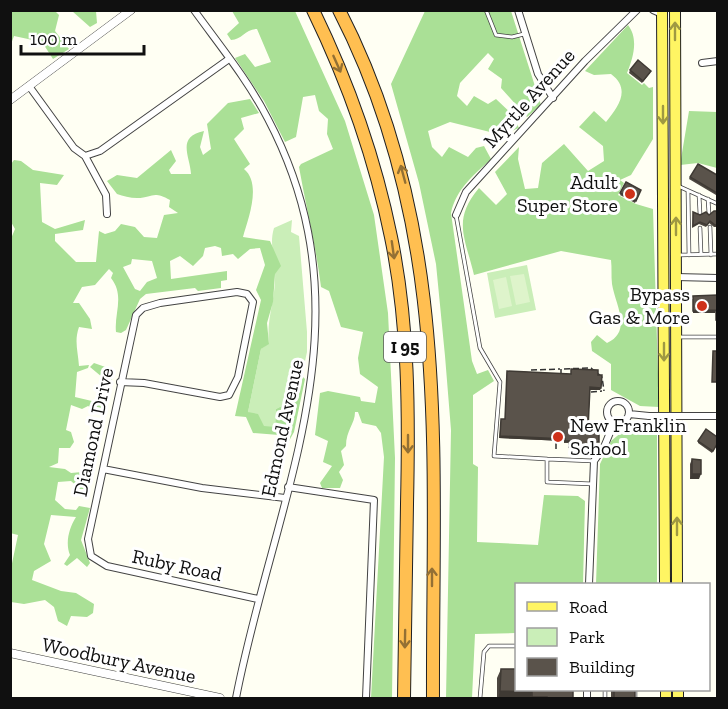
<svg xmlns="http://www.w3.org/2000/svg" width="728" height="709" font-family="'Zilla Slab',serif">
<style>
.green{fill:#caeeb8}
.forest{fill:#aae096;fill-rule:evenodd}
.pitch{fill:#def4cb}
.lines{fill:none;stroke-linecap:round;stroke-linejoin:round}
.service-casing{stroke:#434343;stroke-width:4.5}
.minor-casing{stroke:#434343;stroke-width:8}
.tertiary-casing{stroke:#434343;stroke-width:9}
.primary-casing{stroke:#212121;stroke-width:12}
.motorway-casing{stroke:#212121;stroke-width:14}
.path{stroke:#323232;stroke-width:1.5;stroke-dasharray:6 3;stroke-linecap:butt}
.service{stroke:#fff;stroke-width:3}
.minor{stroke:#fff;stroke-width:6}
.tertiary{stroke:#fff;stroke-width:8}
.primary{stroke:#fff563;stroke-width:10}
.motorway{stroke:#ffbf51;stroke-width:12}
.minor-bridge-casing{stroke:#434343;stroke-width:8;stroke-linecap:butt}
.minor-bridge{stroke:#fff;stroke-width:6}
.wall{fill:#4d4740}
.shaded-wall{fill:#3f3a34}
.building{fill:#5a534b;stroke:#3f3a34;stroke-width:1.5}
.oneway{stroke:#9f9942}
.oneway2{stroke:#937034}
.poi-dot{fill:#ce311a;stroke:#fff;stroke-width:2}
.labels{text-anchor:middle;stroke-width:6;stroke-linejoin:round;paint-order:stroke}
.shield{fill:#fff;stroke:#585858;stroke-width:1.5}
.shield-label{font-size:18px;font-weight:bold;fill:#101010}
.street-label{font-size:20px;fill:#101010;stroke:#fff}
.poi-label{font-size:20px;fill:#101010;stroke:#fff;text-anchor:end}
</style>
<rect width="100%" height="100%" fill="#fffff3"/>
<path class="green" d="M 292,220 L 291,232 L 299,236 L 307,332 L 307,352 L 297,398 L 276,409 L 275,427 L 264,427 L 248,412 L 261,349 L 269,343 C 266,319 276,299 275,274 C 275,257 269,244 274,228 Z
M 527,265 L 536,310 L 495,318 L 487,273 Z"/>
<path class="forest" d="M 11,10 L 55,11 L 59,15 L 55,31 L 69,49 L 53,59 L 42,42 L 14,36 L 11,44 Z
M 72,11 L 96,11 L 97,23 L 90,27 Z
M 232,11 L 295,11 L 345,121 L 374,215 L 388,313 L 395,458 L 392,698 L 371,698 L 384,457 L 381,433 L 376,426 L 362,423 L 358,412 L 355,412 C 355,424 346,430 346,446 L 341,451 L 344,465 L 339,472 L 343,480 L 340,488 L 322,488 L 320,483 L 332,466 L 323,462 L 328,441 L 315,435 L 320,393 L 328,391 L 360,397 L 361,401 L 375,403 L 378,387 L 360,374 L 358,358 L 363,332 L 341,327 L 329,291 L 321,287 C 316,246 306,207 299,167 L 301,164 L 333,149 L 327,134 L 328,119 L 319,111 L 315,95 L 303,97 L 296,137 L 285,142 L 264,101 L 235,58 L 245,54 L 255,67 L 271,62 L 257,29 C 245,29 242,40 231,40 L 227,34 L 239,23 Z
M 425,11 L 511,11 L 541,105 L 527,117 L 501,88 L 502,79 L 488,69 L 494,59 L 488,53 L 460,83 L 457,96 L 467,106 L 474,96 L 488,104 L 496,99 L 512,114 L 519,128 L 502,135 L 450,122 L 428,131 L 432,147 L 442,157 L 449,147 L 468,157 L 476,148 L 484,146 L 491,159 C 474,175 456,189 451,213 L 472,361 L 477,374 L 488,370 L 494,381 L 473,395 L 473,464 L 478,467 L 477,542 L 538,545 L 544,495 L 578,496 L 585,501 L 583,584 L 516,584 L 516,633 L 475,634 L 472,698 L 446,698 L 451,430 L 445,356 L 436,264 L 419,183 L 391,84 Z
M 628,25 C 639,39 633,58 627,73 L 642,85 L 644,83 L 649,88 L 653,87 L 653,139 L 631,175 L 620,180 L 624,183 L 618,195 L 636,204 L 653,209 L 659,407 L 640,406 L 611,390 L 611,364 L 592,351 L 591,342 L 597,335 L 607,343 C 633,331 615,304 612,284 C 611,276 612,268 611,260 L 561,251 L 474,275 C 465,237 452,220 479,188 L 496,205 L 507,194 L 495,172 L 519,147 L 518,159 L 525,189 L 538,188 L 542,163 L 564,144 L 588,171 L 604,161 L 603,146 L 579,127 L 594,111 L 606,122 C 619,106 631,89 611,74 L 594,75 L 585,71 Z
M 250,99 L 259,113 L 241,118 L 244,129 L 234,139 L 250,164 L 244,169 C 262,184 248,219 243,237 L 270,241 L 281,266 L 275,274 L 273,302 L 267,323 L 269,344 L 261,349 L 248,412 L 258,414 L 264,426 L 275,427 L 276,409 L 297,398 L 301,375 L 305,379 L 294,432 L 289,441 L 279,435 L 253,433 L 246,417 L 235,416 L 261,300 L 256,290 L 265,265 L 260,248 L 250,249 L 238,259 L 233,254 L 222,256 L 221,248 L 215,246 L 205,248 L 203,256 L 193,266 L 180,256 L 170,261 L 171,279 L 227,271 L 227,280 L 221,281 L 221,288 L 198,291 L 195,288 L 146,294 L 140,299 L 126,330 L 121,333 L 116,332 C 114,313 125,296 111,278 L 113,273 L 109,269 L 95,285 L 82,287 L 73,303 L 79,303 L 90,319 L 92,329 L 79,327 C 74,341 78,351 79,366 L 89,365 L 88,368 L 77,372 L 75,397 L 96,402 L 102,377 L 90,367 L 94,363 L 114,370 L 105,414 L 88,406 L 82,409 L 71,405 L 66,430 L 71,432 L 74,442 L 70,448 L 59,448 L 58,463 L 49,467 L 65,469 L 71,473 L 82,472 L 90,484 L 86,489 L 80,489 L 71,481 L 58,482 L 55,500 L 65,509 L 76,510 L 79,506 L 90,508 L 81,540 L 90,563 L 87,567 L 77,558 L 67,566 L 64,564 L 70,555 C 65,543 69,528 76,517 L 51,515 L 44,544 L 51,561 L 34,571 L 32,580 L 61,591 L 76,593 L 94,604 L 93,613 L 87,617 L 71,616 L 67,626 L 58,621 L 54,607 L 45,600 L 24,604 L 11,602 L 11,568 L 18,535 L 10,533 L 10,241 L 15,229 L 11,222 L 11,164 L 14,160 L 21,161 L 33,170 L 64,175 L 57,185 L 40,183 L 42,222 L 55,229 L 85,220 L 83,230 L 55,234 L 55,241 L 76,262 L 96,262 L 99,231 L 105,234 L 115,231 L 121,224 L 135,227 L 144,237 L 157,238 L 164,215 L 178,213 L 169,207 L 170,200 C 152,190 153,198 137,198 C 130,198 123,196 117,194 L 107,181 L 117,175 L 137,178 L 171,150 L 176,161 L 169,170 L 171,174 L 191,174 C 190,156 176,137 204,131 L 200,147 L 203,155 L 211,149 L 207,124 L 228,103 ZM 132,259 L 152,261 L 157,278 L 147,282 L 140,291 L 135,289 L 123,267 L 131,264 Z
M 689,111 L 717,112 L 717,168 L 698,163 L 680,165 Z
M 634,422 L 657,424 L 657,584 L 596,584 L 600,464 L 611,441 Z"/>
<path class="pitch" d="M 524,274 L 530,302 L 516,305 L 510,276 Z
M 506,277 L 512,306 L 499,309 L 493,280 Z"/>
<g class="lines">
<defs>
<path id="service" d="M 486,10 L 496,35 L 512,37 L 524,34
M 678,186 L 718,204
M 688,191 L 689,255
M 699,195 L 700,214
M 708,199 L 709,214
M 456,215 L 480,348 L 500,382 L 494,456 L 547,459
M 710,227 L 711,255
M 700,228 L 701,254
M 678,255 L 718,254
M 677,337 L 718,337
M 593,484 L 547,482 L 547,459 L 594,461
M 635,690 L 635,698
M 480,698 L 484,652 L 489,646 L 516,646
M 605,698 L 605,690"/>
<path id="minor" d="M 194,10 C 220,46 248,80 268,119 C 374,321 275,496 236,698
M 518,10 L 538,74 L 553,98
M 653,10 L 662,14
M 702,63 L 718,61
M 29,86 L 74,148 L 85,156 L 100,151 L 229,59
M 85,156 L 106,195 L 107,214
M 456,215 L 466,192 L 585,61 L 637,10
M 676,277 L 718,278
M 120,382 L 144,383 L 220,397 L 229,395 L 238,377 L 253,302 L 247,294 L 237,292 L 160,303 L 143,308 L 136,315 L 88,539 L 91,556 L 107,566 L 258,599
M607 412a11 11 0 1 1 22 0a11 11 0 1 1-22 0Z
M 629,414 L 649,416
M 691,416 L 718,416
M 103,469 L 202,488 L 285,498
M 288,487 L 374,500 L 366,698
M 589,584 L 594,461 L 604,447 L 614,423
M 587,698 L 587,690"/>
<path id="tertiary" d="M 10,100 L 131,10
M 10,653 L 220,698"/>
<path id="primary" d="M 662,10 L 665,584
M 675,10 L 677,584
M 666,690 L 666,698
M 678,690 L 678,698"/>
<path id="motorway" d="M 313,10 C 348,82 375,158 391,237 C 409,324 409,415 407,504 C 406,569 405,634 404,698
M 339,10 C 453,231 432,458 433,698"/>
</defs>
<use href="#service" class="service-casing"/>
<use href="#minor" class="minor-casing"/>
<use href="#tertiary" class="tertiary-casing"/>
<use href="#primary" class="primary-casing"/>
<use href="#motorway" class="motorway-casing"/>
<path class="path" d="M 531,370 L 560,369
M 561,375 L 561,369 L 591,368 L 602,377 L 604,391
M 591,392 L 602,391
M 556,449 L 556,441"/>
<use href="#service" class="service"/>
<use href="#minor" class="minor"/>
<use href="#tertiary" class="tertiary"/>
<use href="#primary" class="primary"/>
<use href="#motorway" class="motorway"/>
<defs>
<path id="minor-bridge" d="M 649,416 L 691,416"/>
</defs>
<use href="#minor-bridge" class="minor-bridge-casing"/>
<use href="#minor-bridge" class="minor-bridge"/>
</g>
<path class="wall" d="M 630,70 L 650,73 L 642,83 L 629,73 Z
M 690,177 L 717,193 L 716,195 L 689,179 Z
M 626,182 L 641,190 L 635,203 L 620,195 Z
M 717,211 L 717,227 L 714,227 L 709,223 L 706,227 L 699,224 L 692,228 L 693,212 L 700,215 L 709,215 Z
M 571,369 L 598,375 L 601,388 L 600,390 L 590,390 L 588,429 L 598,445 L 595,445 L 594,449 L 568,448 L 568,443 L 564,443 L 564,441 L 499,438 L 501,421 L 501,419 L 505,419 L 507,371 L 571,374 Z
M 698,441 L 717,445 L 712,453 L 698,443 Z
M 692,459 L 699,479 L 690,479 L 690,464 Z
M 501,669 L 573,699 L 497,699 L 497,678 Z
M 611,690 L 635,690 L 635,699 L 611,699 Z"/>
<path class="shaded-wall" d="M 716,310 L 715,313 L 693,313 L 693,311 Z
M 590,387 L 601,388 L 600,390 L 589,390 Z
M 500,436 L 565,439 L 564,441 L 499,438 Z
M 569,446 L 595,447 L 594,449 L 568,448 Z
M 692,474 L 701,474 L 699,479 L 690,479 Z
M 500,691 L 532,692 L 530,699 L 498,699 Z
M 532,697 L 547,697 L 547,699 L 531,699 Z"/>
<path class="building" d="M 638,60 L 651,71 L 643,81 L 630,70 Z
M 698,164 L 717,175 L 717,193 L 690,177 Z
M 626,182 L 641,190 L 636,201 L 620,193 Z
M 714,211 L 717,211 L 717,225 L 715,225 L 710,221 L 707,225 L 700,222 L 693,226 L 693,212 L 700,215 L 706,212 L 709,215 Z
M 717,295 L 717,320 L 716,320 L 716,310 L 693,311 L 693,296 Z
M 713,351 L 717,351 L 717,382 L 712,382 Z
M 571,369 L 598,370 L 598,375 L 602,375 L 601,388 L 590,387 L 588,429 L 599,429 L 599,442 L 595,442 L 595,447 L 569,446 L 569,441 L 565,441 L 565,439 L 500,436 L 501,419 L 505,419 L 507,371 L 571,374 Z
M 706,429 L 717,437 L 717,444 L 713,451 L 698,441 Z
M 692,459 L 701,460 L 701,474 L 692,474 Z
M 501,669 L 516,669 L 516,690 L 573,690 L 573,699 L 547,699 L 547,697 L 532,697 L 532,692 L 500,691 Z
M 614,690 L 635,690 L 635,699 L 614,699 Z"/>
<defs><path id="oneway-shaft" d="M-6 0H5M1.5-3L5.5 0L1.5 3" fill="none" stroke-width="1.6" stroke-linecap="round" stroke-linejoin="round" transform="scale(1.5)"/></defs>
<g class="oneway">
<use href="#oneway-shaft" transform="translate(675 31) rotate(-90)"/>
<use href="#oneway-shaft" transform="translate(663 115) rotate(90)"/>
<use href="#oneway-shaft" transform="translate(676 226) rotate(-90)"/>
<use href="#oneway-shaft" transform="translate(664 352) rotate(90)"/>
<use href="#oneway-shaft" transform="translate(677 526) rotate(-90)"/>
</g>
<g class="oneway2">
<use href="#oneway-shaft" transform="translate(337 64) rotate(66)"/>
<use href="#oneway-shaft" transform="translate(403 174) rotate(-105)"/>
<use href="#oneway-shaft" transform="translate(393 250) rotate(82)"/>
<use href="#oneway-shaft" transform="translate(408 444) rotate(90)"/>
<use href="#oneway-shaft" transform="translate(432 577) rotate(-90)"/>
<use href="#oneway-shaft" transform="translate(405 639) rotate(91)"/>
</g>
<g class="poi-dot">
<circle cx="630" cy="194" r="6"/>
<circle cx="702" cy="306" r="6"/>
<circle cx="558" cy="437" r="6"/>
</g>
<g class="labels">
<rect class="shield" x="384" y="332" width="42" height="30" rx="4.5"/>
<g class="shield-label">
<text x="405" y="353">I 95</text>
</g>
<g class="street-label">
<text transform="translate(529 98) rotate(-48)" y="7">Myrtle Avenue</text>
<text transform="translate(282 428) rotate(-78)" y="7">Edmond Avenue</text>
<text transform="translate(93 432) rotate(-78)" y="7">Diamond Drive</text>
<text transform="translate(177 565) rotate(12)" y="7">Ruby Road</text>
<text transform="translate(119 660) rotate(12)" y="7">Woodbury Avenue</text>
</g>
<g class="poi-label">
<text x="618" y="189">Adult<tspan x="618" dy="23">Super Store</tspan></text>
<text x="690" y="301">Bypass<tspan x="690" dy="23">Gas &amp; More</tspan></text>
<text x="570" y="432" text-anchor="start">New Franklin<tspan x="570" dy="23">School</tspan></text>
</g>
</g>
<rect width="728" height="709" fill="none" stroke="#101010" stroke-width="24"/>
<rect x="515" y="583" width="195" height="108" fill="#ffffff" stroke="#9f9f9f" stroke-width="1.5"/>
<rect x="527" y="602" width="30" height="9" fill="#fff563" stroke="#9f9f9f" stroke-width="1.5"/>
<text x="569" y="613" font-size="18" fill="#101010">Road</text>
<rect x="527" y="628" width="30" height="18" fill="#caeeb8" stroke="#9f9f9f" stroke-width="1.5"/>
<text x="569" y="643" font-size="18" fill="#101010">Park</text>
<rect x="527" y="658" width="30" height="18" fill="#5a534b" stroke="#9f9f9f" stroke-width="1.5"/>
<text x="569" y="673" font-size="18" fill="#101010">Building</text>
<path d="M21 45v9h123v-9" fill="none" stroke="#101010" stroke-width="3"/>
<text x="30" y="45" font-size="18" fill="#101010" stroke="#ffffff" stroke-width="4.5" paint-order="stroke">100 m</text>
</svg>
